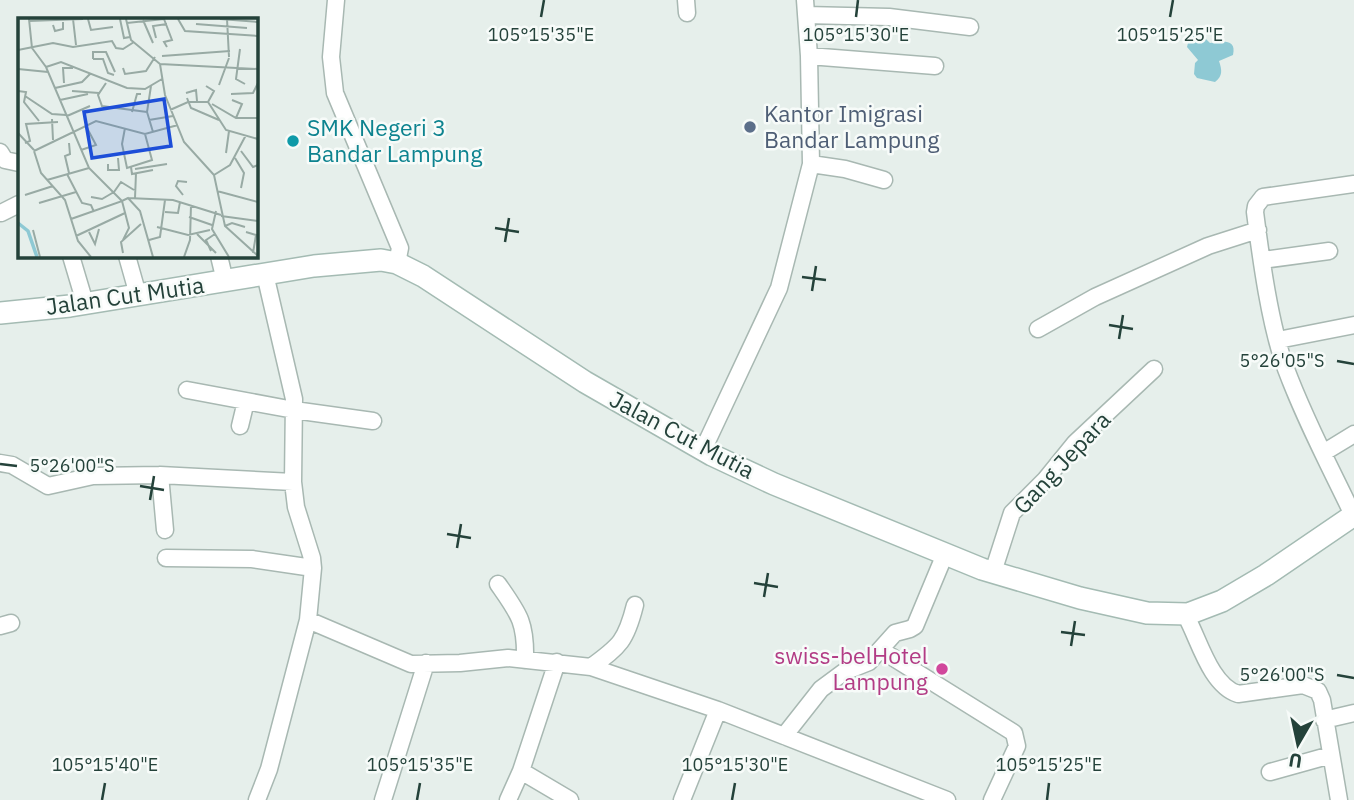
<svg xmlns="http://www.w3.org/2000/svg" width="1354" height="800" font-family="'IBM Plex Sans',sans-serif">
<style>
.water{fill:#8ec9d4}
.lines{fill:none;stroke-linecap:round;stroke-linejoin:round}
.minor-casing{stroke:#a8b8b2;stroke-width:19}
.secondary-casing{stroke:#a4bbb3;stroke-width:24}
.minor{stroke:#fff;stroke-width:16}
.secondary{stroke:#fff;stroke-width:21}
.ticks{fill:none;stroke:#24423a;stroke-width:2.5}
.service-dot{fill:#5c6f8a;stroke:#f7fbf9;stroke-width:2.5}
.culture-dot{fill:#0f9aa8;stroke:#f7fbf9;stroke-width:2.5}
.hotel-dot{fill:#d1479c;stroke:#f7fbf9;stroke-width:2.5}
.labels{text-anchor:middle;stroke-width:5;stroke-linejoin:round;paint-order:stroke}
.service-label{font-size:23px;fill:#4e5e75;stroke:#f7fbf9;text-anchor:start}
.culture-label{font-size:23px;fill:#0d838f;stroke:#f7fbf9;text-anchor:start}
.street-label{font-size:23px;fill:#24423a;stroke:#f7fbf9}
.hotel-label{font-size:23px;fill:#b23c85;stroke:#f7fbf9;text-anchor:end}
.inset-river{fill:none;stroke:#8ec9d4;stroke-width:3.5}
.inset-road{fill:none;stroke:#98aaa4;stroke-width:2}
.view{fill:#1d4ed8;fill-opacity:0.15;stroke:#1d4ed8;stroke-width:3.5}
.inset-edge{fill:none;stroke:#24423a;stroke-width:3.5}
.ticks-label{font-size:18px;text-anchor:middle;fill:#24423a;stroke:#f7fbf9;stroke-width:5;stroke-linejoin:round;paint-order:stroke}
</style>
<rect width="100%" height="100%" fill="#e6efeb"/>
<path class="water" d="M 1195,33 L 1201,34 L 1210,43 C 1221,42 1237,38 1233,55 L 1219,61 C 1222,70 1223,76 1215,82 L 1197,78 L 1194,74 L 1195,63 L 1198,60 L 1187,47 L 1190,35 Z"/>
<g class="lines">
<defs>
<path id="minor" d="M 336,0 L 331,57 L 335,93 L 400,248 L 397,263
M 686,0 L 687,13
M 806,15 L 889,17 L 970,27
M 809,56 L 935,66
M 0,152 L 5,160 L 19,163
M 811,164 L 845,169 L 884,180
M 1,213 L 19,204
M 71,256 L 85,303
M 127,256 L 138,295
M 219,256 L 225,281
M 1263,260 L 1329,251
M 1038,329 L 1095,297 L 1208,246 L 1258,230
M 1278,340 L 1354,325
M 187,390 L 294,410 L 373,421
M 240,426 L 246,401
M 703,450 L 779,288 L 811,164 L 809,56 L 805,0
M 1323,453 L 1354,434
M 0,463 L 12,465 L 48,486 L 93,476 L 160,475 L 293,482
M 160,475 L 165,530
M 1353,515 C 1330,467 1305,420 1286,369 C 1270,326 1261,259 1255,212 L 1256,206 L 1263,197 L 1354,184
M 166,558 L 252,559 L 313,568
M 993,572 L 1012,513 L 1045,480 L 1075,443 L 1154,369
M 498,584 C 519,614 526,622 525,660
M 1188,614 L 1189,622 C 1200,644 1212,686 1238,694 L 1303,685 L 1318,691 L 1322,700 L 1339,800
M 308,620 L 411,664 L 460,663 L 508,658 L 591,667 L 718,710 L 947,800
M 0,626 L 11,623
M 881,650 L 1014,733 L 1017,746 L 992,800
M 591,667 C 620,646 626,641 635,605
M 1324,720 L 1354,713
M 784,736 L 821,689 L 844,672 L 869,662 L 895,633 L 910,629 L 915,626 L 945,554
M 521,771 L 570,800
M 1270,772 L 1331,755
M 257,800 L 269,769 L 308,620 L 313,568 L 312,558 L 296,507 L 293,482 L 294,399 L 265,274
M 383,800 L 426,663
M 508,800 L 521,771 L 557,662
M 682,800 L 718,710"/>
<path id="secondary" d="M 0,313 L 70,306 L 314,266 L 381,260 L 397,263 L 423,276 L 585,382 L 712,455 L 774,484 L 982,569 L 1080,598 L 1147,613 L 1188,614 L 1222,601 L 1266,575 L 1354,515"/>
</defs>
<use href="#minor" class="minor-casing"/>
<use href="#secondary" class="secondary-casing"/>
<use href="#minor" class="minor"/>
<use href="#secondary" class="secondary"/>
</g>
<path class="ticks" d="M 541,17 L 544,0M 856,17 L 858,0M 1170,17 L 1173,0M 495,228 L 519,232M 505,242 L 509,218M 802,277 L 826,280M 812,291 L 816,266M 1109,325 L 1133,329M 1119,339 L 1123,315M 1337,361 L 1354,364M 0,464 L 17,466M 140,486 L 164,490M 150,500 L 154,476M 447,534 L 471,538M 457,548 L 461,524M 754,583 L 778,587M 764,597 L 768,573M 1061,632 L 1085,635M 1071,646 L 1075,621M 1337,675 L 1354,678M 102,800 L 105,783M 417,800 L 420,783M 732,800 L 735,783M 1047,800 L 1049,783"/>
<circle class="service-dot" cx="750" cy="127" r="7"/>
<circle class="culture-dot" cx="293" cy="141" r="7"/>
<circle class="hotel-dot" cx="942" cy="669" r="7"/>
<g class="labels">
<g class="service-label">
<text x="764" y="122">Kantor Imigrasi<tspan x="764" dy="26">Bandar Lampung</tspan></text>
</g>
<g class="culture-label">
<text x="307" y="136">SMK Negeri 3<tspan x="307" dy="26">Bandar Lampung</tspan></text>
</g>
<g class="street-label">
<text transform="translate(125 296) rotate(-8)" y="8">Jalan Cut Mutia</text>
<text transform="translate(682 435) rotate(28)" y="8">Jalan Cut Mutia</text>
<text transform="translate(1062 463) rotate(-47)" y="8">Gang Jepara</text>
</g>
<g class="hotel-label">
<text x="928" y="664">swiss-belHotel<tspan x="928" dy="26">Lampung</tspan></text>
</g>
</g>
<g transform="translate(18 18)">
<rect width="240" height="240" fill="#e6efeb"/>
<path class="inset-river" d="M 0,205 L 10,213 L 19,239"/>
<path class="inset-road" d="M 11,1 L 14,30 L 28,49 L 71,150 L 104,183 L 110,180 L 122,193 L 135,239M 55,1 L 58,27M 70,1 L 73,12 L 95,9M 102,1 L 106,20 L 112,19M 108,1 L 113,22 L 142,46 L 147,77 L 166,124 L 196,157 L 207,208 L 240,238M 146,1 L 154,22 L 146,24 L 149,29M 160,1 L 167,13 L 240,18M 202,1 L 240,4M 209,1 L 211,39M 125,2 L 135,25M 11,3 L 65,1M 109,5 L 146,1M 178,6 L 229,10M 35,7 L 37,13 L 45,11 L 45,4M 138,20 L 135,8 L 149,6M 222,31 L 218,61 L 227,66M 0,32 L 35,25 L 55,29 L 94,23 L 98,30 L 105,31 L 116,24M 144,38 L 212,33M 75,41 L 75,34 L 88,34 L 97,54M 75,41 L 85,41 L 90,55 L 96,57M 142,46 L 240,51M 28,49 L 43,44 L 109,70 L 127,71 L 144,61M 105,50 L 107,56 L 128,53 L 137,39M 0,51 L 30,54M 46,65 L 45,50 L 55,50M 88,65 L 80,77 L 84,88 L 129,94M 201,67 L 211,40M 133,68 L 129,94 L 135,114M 188,68 L 196,73 L 190,84M 37,70 L 64,64 L 72,56M 0,73 L 8,74 L 6,84 L 21,103M 54,73 L 81,75M 168,75 L 178,72 L 179,83M 213,76 L 235,75 L 240,65M 7,78 L 34,96 L 48,97M 169,80 L 173,90 L 201,102M 42,82 L 70,76M 214,82 L 224,86 L 218,100M 194,86 L 218,100 L 240,100M 152,92 L 170,84 L 190,84 L 208,112 L 240,121M 114,94 L 119,76 L 123,76M 49,98 L 72,88M 34,101 L 35,122M 131,102 L 155,98M 107,110 L 104,126 L 109,150 L 134,142 L 127,116M 0,115 L 16,132M 7,125 L 12,123 L 8,106 L 40,104M 63,132 L 78,127 L 69,110M 16,133 L 78,103 L 127,116 L 160,107M 16,133 L 23,155 L 47,182 L 60,223 L 73,239M 223,133 L 235,149 L 240,147M 208,135 L 211,113M 217,140 L 226,155 L 223,170M 90,146 L 90,152 L 101,152 L 100,140M 113,149 L 114,156 L 135,152M 117,151 L 149,146M 51,155 L 47,138 L 52,136 L 51,125M 49,156 L 64,185 L 73,187 L 76,194M 196,157 L 212,147 L 228,117M 29,162 L 71,150M 199,173 L 240,184M 96,174 L 103,164 L 116,172M 7,177 L 35,168M 165,177 L 158,168 L 160,163 L 169,164M 73,179 L 84,181 L 96,174M 110,180 L 155,182 L 203,197M 117,180 L 118,155M 21,185 L 58,174M 198,193 L 194,211 L 211,239M 147,194 L 160,195 L 162,184M 203,198 L 240,203M 171,199 L 194,207M 53,201 L 104,183 L 111,210 L 105,222M 207,208 L 214,205 L 227,209M 139,209 L 170,217 L 192,212M 15,212 L 22,239M 71,214 L 77,226 L 81,211M 228,214 L 238,217 L 235,235M 179,216 L 198,235M 58,218 L 107,195M 131,222 L 142,219 L 147,182M 193,233 L 188,222 L 197,216M 105,235 L 103,224 L 123,206M 166,239 L 172,222 L 173,187"/>
<path class="view" d="M 146,81 L 153,128 L 74,140 L 66,94 Z"/>
<rect width="240" height="240" class="inset-edge"/>
</g>
<g class="ticks-label">
<text x="541" y="41">105°15'35"E</text>
<text x="856" y="41">105°15'30"E</text>
<text x="1170" y="41">105°15'25"E</text>
<text x="1282" y="367">5°26'05"S</text>
<text x="72" y="472">5°26'00"S</text>
<text x="1282" y="681">5°26'00"S</text>
<text x="105" y="771">105°15'40"E</text>
<text x="420" y="771">105°15'35"E</text>
<text x="735" y="771">105°15'30"E</text>
<text x="1049" y="771">105°15'25"E</text>
</g>
<g transform="translate(1298 744) rotate(189)" stroke="#f7fbf9" stroke-width="5" paint-order="stroke">
<path d="M0-5L12 26L0 18L-12 26Z" fill="#24423a"/>
<text y="-10" font-size="19" font-weight="bold" text-anchor="middle" fill="#24423a">U</text>
</g>
</svg>
